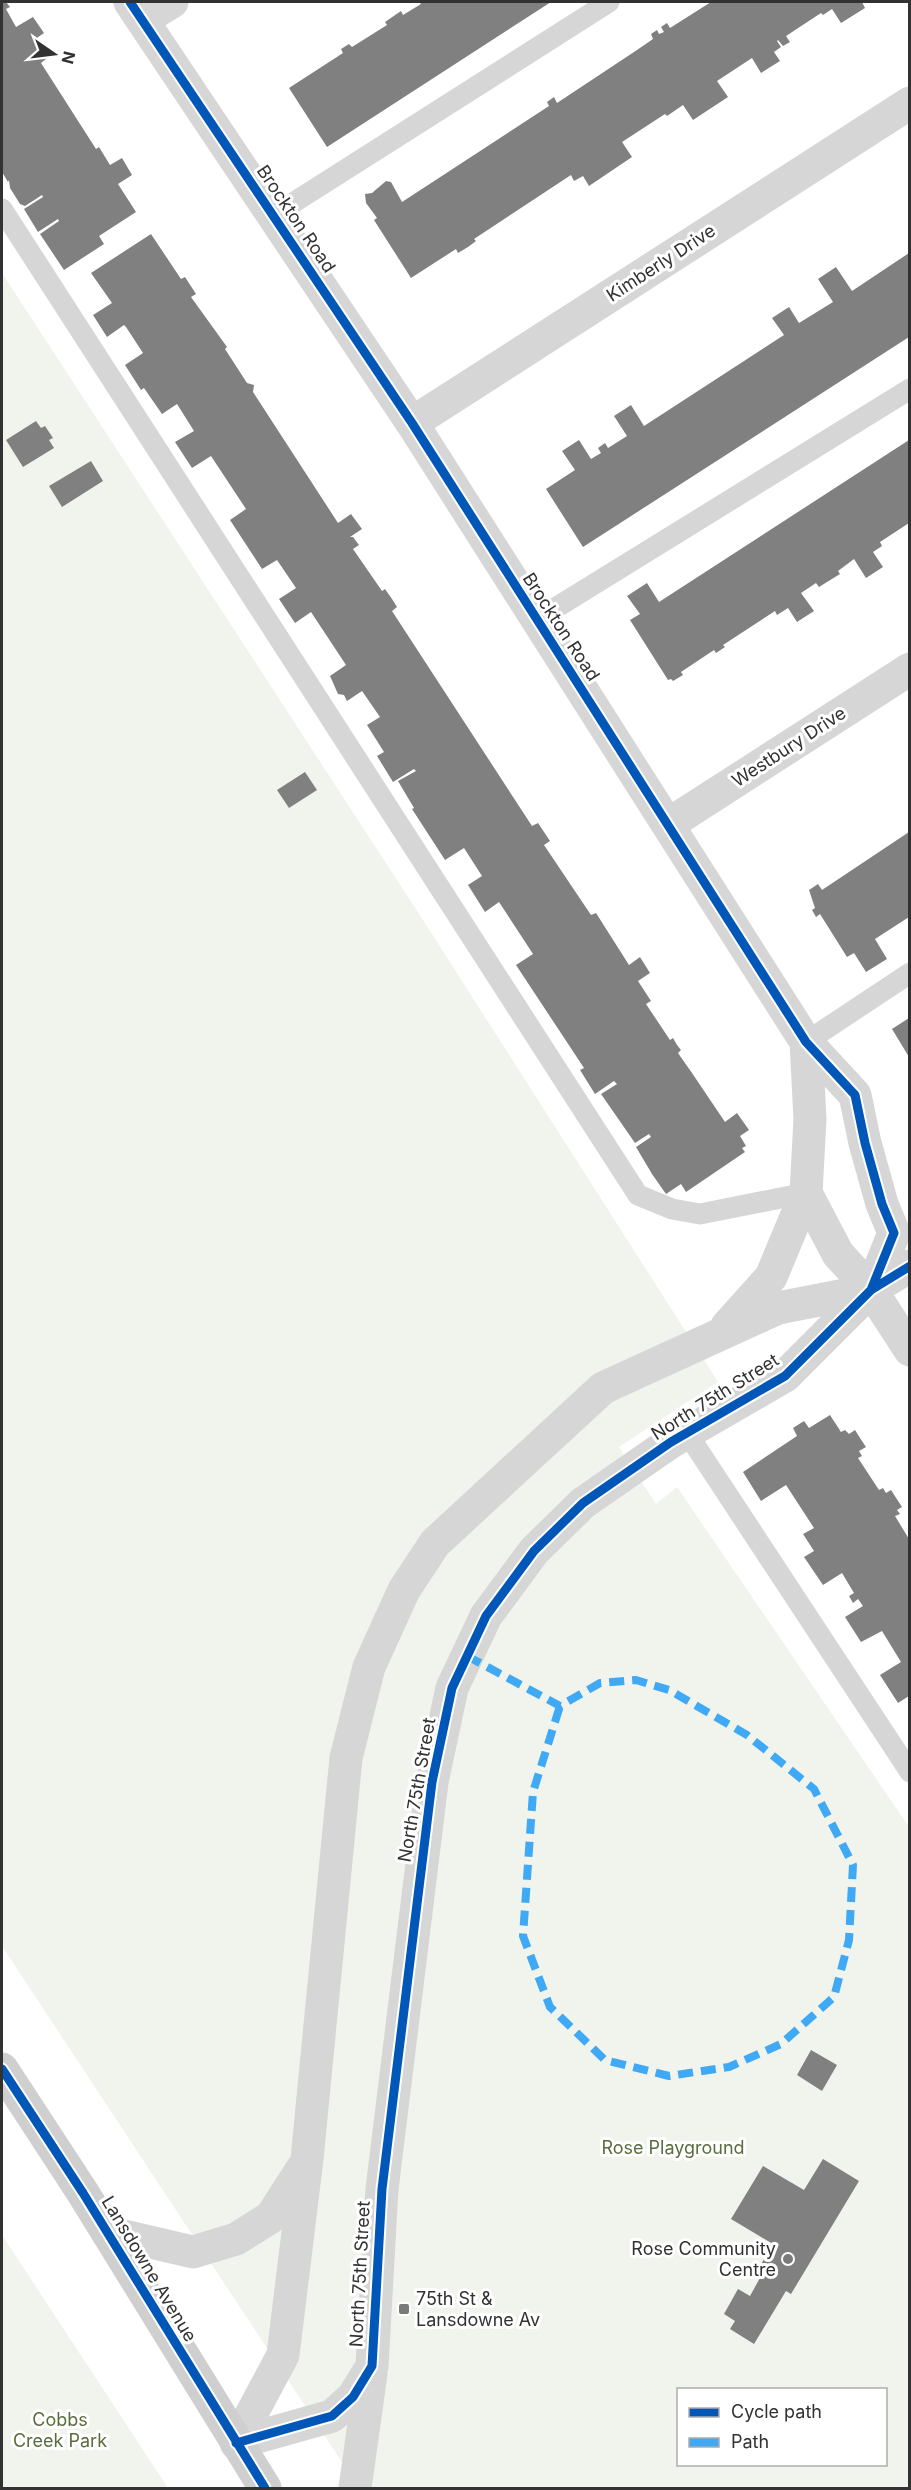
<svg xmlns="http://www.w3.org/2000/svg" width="911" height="2490" font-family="Inter,sans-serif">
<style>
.green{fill:#f1f4ec;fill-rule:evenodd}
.building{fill:#808080}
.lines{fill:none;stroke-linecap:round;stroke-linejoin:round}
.service{stroke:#d6d6d6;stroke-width:21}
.minor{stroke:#d6d6d6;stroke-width:33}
.secondary{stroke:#cfcfcf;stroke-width:33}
.quiet{stroke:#3fa9f5;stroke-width:8;stroke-dasharray:15 8;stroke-linecap:butt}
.cycleway-casing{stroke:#fff;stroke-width:13}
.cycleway{stroke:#0057b8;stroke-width:9}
.poi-dot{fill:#7a7a7a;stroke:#fff;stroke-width:2}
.labels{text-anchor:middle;stroke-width:6;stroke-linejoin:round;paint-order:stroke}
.street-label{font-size:18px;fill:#323232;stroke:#fff}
.park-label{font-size:18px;fill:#596d3f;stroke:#fff}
.poi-label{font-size:18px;fill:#323232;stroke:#fff;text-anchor:end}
</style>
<rect width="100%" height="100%" fill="#fff"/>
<path class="green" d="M 2,273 L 423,920 L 718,1382 L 619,1447 L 656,1504 L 677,1487 L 909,1827 L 909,2488 L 359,2488 L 2,1946 ZM 678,2390 L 886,2390 L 886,2464 L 678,2464 Z
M 2,2235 L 168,2488 L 2,2488 Z"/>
<path class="building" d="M 2,2 L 6,2 L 10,7 L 6,9 L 16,27 L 33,17 L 44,33 L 34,40 L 46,59 L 41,63 L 96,149 L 99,147 L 110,165 L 122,158 L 132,175 L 118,184 L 136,212 L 99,236 L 104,244 L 64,270 L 40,234 L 59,221 L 58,219 L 38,232 L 24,209 L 43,197 L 42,195 L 25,206 L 20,204 L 10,188 L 9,180 L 8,182 L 2,172 Z
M 419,2 L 551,2 L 327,147 L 289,88 L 343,53 L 341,49 L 349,44 L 352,47 L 387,25 L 385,22 L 401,11 L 403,15 L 421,4 Z
M 711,2 L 862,2 L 865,8 L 841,23 L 832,9 L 823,15 L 821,13 L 786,36 L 790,42 L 783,46 L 778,40 L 777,41 L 781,47 L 774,52 L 780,61 L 761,73 L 752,58 L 717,81 L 728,97 L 693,120 L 683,105 L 667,116 L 665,114 L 622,142 L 632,157 L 589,186 L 583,176 L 574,181 L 571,175 L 474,239 L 476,241 L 468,247 L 458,253 L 456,249 L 411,278 L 374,220 L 377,218 L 366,203 L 365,194 L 372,193 L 386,181 L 391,182 L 402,202 L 549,106 L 547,102 L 554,97 L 557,103 L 637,50 L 653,39 L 651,34 L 657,30 L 659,34 L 664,32 L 661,27 L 667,23 L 670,28 Z
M 151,234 L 181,279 L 185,277 L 196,294 L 191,297 L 227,347 L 225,349 L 247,383 L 254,385 L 253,392 L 338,523 L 351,514 L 362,529 L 350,537 L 353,537 L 359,545 L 353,549 L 382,591 L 385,589 L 392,599 L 397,607 L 392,611 L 532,826 L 538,823 L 550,841 L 544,845 L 591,915 L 596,913 L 629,965 L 640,957 L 650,973 L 638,981 L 651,1001 L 646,1004 L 670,1040 L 673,1038 L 677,1045 L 681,1050 L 678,1053 L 692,1073 L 725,1122 L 737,1113 L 749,1130 L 740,1136 L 746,1146 L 742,1148 L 745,1152 L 686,1192 L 681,1184 L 666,1194 L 652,1174 L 636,1147 L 651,1137 L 649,1134 L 635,1143 L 601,1094 L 617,1084 L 614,1081 L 595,1094 L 580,1070 L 584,1068 L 516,965 L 533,954 L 499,902 L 485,912 L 468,885 L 482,876 L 464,848 L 445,860 L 412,809 L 414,808 L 398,781 L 416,771 L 414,769 L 393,782 L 377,756 L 384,752 L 367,725 L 380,717 L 362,691 L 347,701 L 344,695 L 338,694 L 330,676 L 346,665 L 311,612 L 295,623 L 279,599 L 296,588 L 277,560 L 262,569 L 230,520 L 246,509 L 211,456 L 192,468 L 175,442 L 194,431 L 177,404 L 162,414 L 144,388 L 141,390 L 125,365 L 143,353 L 126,327 L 124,325 L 107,337 L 93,315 L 112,303 L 91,273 Z
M 909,253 L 909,337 L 583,547 L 546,489 L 575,470 L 562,451 L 579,440 L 591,459 L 601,453 L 598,448 L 605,443 L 608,448 L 627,436 L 614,416 L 631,405 L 644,426 L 784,335 L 772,318 L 789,307 L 799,323 L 833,302 L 818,279 L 836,267 L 852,291 Z
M 36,421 L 41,428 L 45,426 L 53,438 L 49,440 L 54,448 L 23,467 L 6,440 Z
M 909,440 L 909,523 L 880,542 L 882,546 L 873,552 L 883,567 L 866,578 L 854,559 L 838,571 L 840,574 L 819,587 L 816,583 L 801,593 L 814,611 L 797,622 L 788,608 L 777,615 L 775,611 L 723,645 L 725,647 L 716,653 L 714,650 L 681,672 L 683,675 L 673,681 L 671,679 L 668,680 L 630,620 L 640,614 L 627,596 L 647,583 L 659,602 Z
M 91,461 L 103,481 L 62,507 L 49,486 Z
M 305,772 L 317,790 L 289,808 L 277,790 Z
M 909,832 L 909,917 L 875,939 L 887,959 L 866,972 L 854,953 L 847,957 L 820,914 L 816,917 L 812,910 L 815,908 L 809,890 L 818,884 L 822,890 Z
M 909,1018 L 909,1057 L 892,1029 Z
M 830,1415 L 841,1432 L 845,1430 L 849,1434 L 855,1430 L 860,1438 L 866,1447 L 859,1451 L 862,1456 L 858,1458 L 879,1490 L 883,1488 L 886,1493 L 891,1490 L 902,1507 L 897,1510 L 900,1514 L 895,1516 L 909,1539 L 909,1696 L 898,1703 L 880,1675 L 901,1662 L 882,1631 L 861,1642 L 845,1617 L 863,1606 L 858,1599 L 853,1603 L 849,1596 L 854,1593 L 842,1573 L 823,1585 L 804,1557 L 814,1551 L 803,1534 L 814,1528 L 786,1485 L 761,1501 L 743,1472 L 797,1436 L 793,1428 L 804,1421 L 809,1428 Z
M 811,2050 L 837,2065 L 822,2091 L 797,2075 Z
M 823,2159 L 859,2181 L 791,2294 L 786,2291 L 754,2344 L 730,2329 L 735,2321 L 724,2314 L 738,2289 L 750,2296 L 761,2276 L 756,2273 L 773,2244 L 731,2219 L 763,2166 L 804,2190 Z"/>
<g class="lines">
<path class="service" d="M 2,209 L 638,1195 L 672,1209 L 700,1214 L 806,1193
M 274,215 L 609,2
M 536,620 L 910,389
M 806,1042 L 910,973
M 687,1433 L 910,1772"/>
<path class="minor" d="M 130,2 L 412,423 L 806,1042 L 855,1095 L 865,1143 L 882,1204 L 894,1233 L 871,1290
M 144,19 L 172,2
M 412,423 L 910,103
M 669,824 L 910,669
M 806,1042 L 810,1119 L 806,1193 L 838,1254 L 871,1290 L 910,1350
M 727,1326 L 771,1277 L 806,1193
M 107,2232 L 193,2252 L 236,2239 L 271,2217 L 302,2169
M 236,2443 L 332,2416 L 353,2397 L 372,2366 L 382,2189 L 432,1782 L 452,1688 L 486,1616 L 534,1551 L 583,1503 L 671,1442 L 785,1376 L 871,1290 L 910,1266
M 236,2443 L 283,2355 L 307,2159 L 346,1758 L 369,1667 L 404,1590 L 435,1543 L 603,1388 L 778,1308 L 871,1290
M 355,2488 L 371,2374"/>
<path class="secondary" d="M 2,2069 L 83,2193 L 265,2488"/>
<path class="quiet" d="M 467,1656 L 560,1706 L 600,1683 L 636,1680 L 669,1690 L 747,1735 L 814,1789 L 853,1865 L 849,1940 L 834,1997 L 781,2044 L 729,2067 L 669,2076 L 605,2060 L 550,2007 L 523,1936 L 533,1792 L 560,1706"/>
<defs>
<path id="cycleway" d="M 130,2 L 412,423 L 806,1042 L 855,1095 L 865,1143 L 882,1204 L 894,1233 L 871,1290
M 2,2069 L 83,2193 L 265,2488
M 236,2443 L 332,2416 L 353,2397 L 372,2366 L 382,2189 L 432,1782 L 452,1688 L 486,1616 L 534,1551 L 583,1503 L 671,1442 L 785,1376 L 871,1290 L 910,1266"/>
</defs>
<use href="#cycleway" class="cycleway-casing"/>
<use href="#cycleway" class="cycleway"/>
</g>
<g class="poi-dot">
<circle cx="788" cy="2259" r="6"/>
<rect x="398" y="2303" width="12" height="12" rx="3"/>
</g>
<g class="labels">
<g class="street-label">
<text transform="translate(296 219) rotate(56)" y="6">Brockton Road</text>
<text transform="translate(661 263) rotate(-33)" y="6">Kimberly Drive</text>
<text transform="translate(561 627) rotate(57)" y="6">Brockton Road</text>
<text transform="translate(789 747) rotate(-33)" y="6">Westbury Drive</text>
<text transform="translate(715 1397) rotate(-32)" y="6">North 75th Street</text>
<text transform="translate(417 1790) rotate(-80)" y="6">North 75th Street</text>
<text transform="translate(149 2269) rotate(59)" y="6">Lansdowne Avenue</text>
<text transform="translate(360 2274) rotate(-87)" y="6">North 75th Street</text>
</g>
<g class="park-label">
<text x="673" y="2154">Rose Playground</text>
<text x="60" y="2426">Cobbs<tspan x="60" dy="21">Creek Park</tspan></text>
</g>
<g class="poi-label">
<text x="776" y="2255">Rose Community<tspan x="776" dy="21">Centre</tspan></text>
<text x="416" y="2305" text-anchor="start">75th St &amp;<tspan x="416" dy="21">Lansdowne Av</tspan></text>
</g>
</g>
<rect width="911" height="2490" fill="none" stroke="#323232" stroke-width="6"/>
<rect x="677" y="2388" width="210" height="78" fill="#ffffff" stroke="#adadad" stroke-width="1.5"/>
<rect x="689" y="2408" width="30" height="9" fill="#0057b8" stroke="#adadad" stroke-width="1.5"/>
<text x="731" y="2418" font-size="18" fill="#323232">Cycle path</text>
<rect x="689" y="2438" width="30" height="9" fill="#3fa9f5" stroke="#adadad" stroke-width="1.5"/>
<text x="731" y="2448" font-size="18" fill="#323232">Path</text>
<g transform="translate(54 54) rotate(104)" stroke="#ffffff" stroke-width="4.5" paint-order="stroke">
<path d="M0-4.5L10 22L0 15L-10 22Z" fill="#323232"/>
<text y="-9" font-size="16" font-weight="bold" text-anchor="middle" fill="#323232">N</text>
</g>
</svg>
